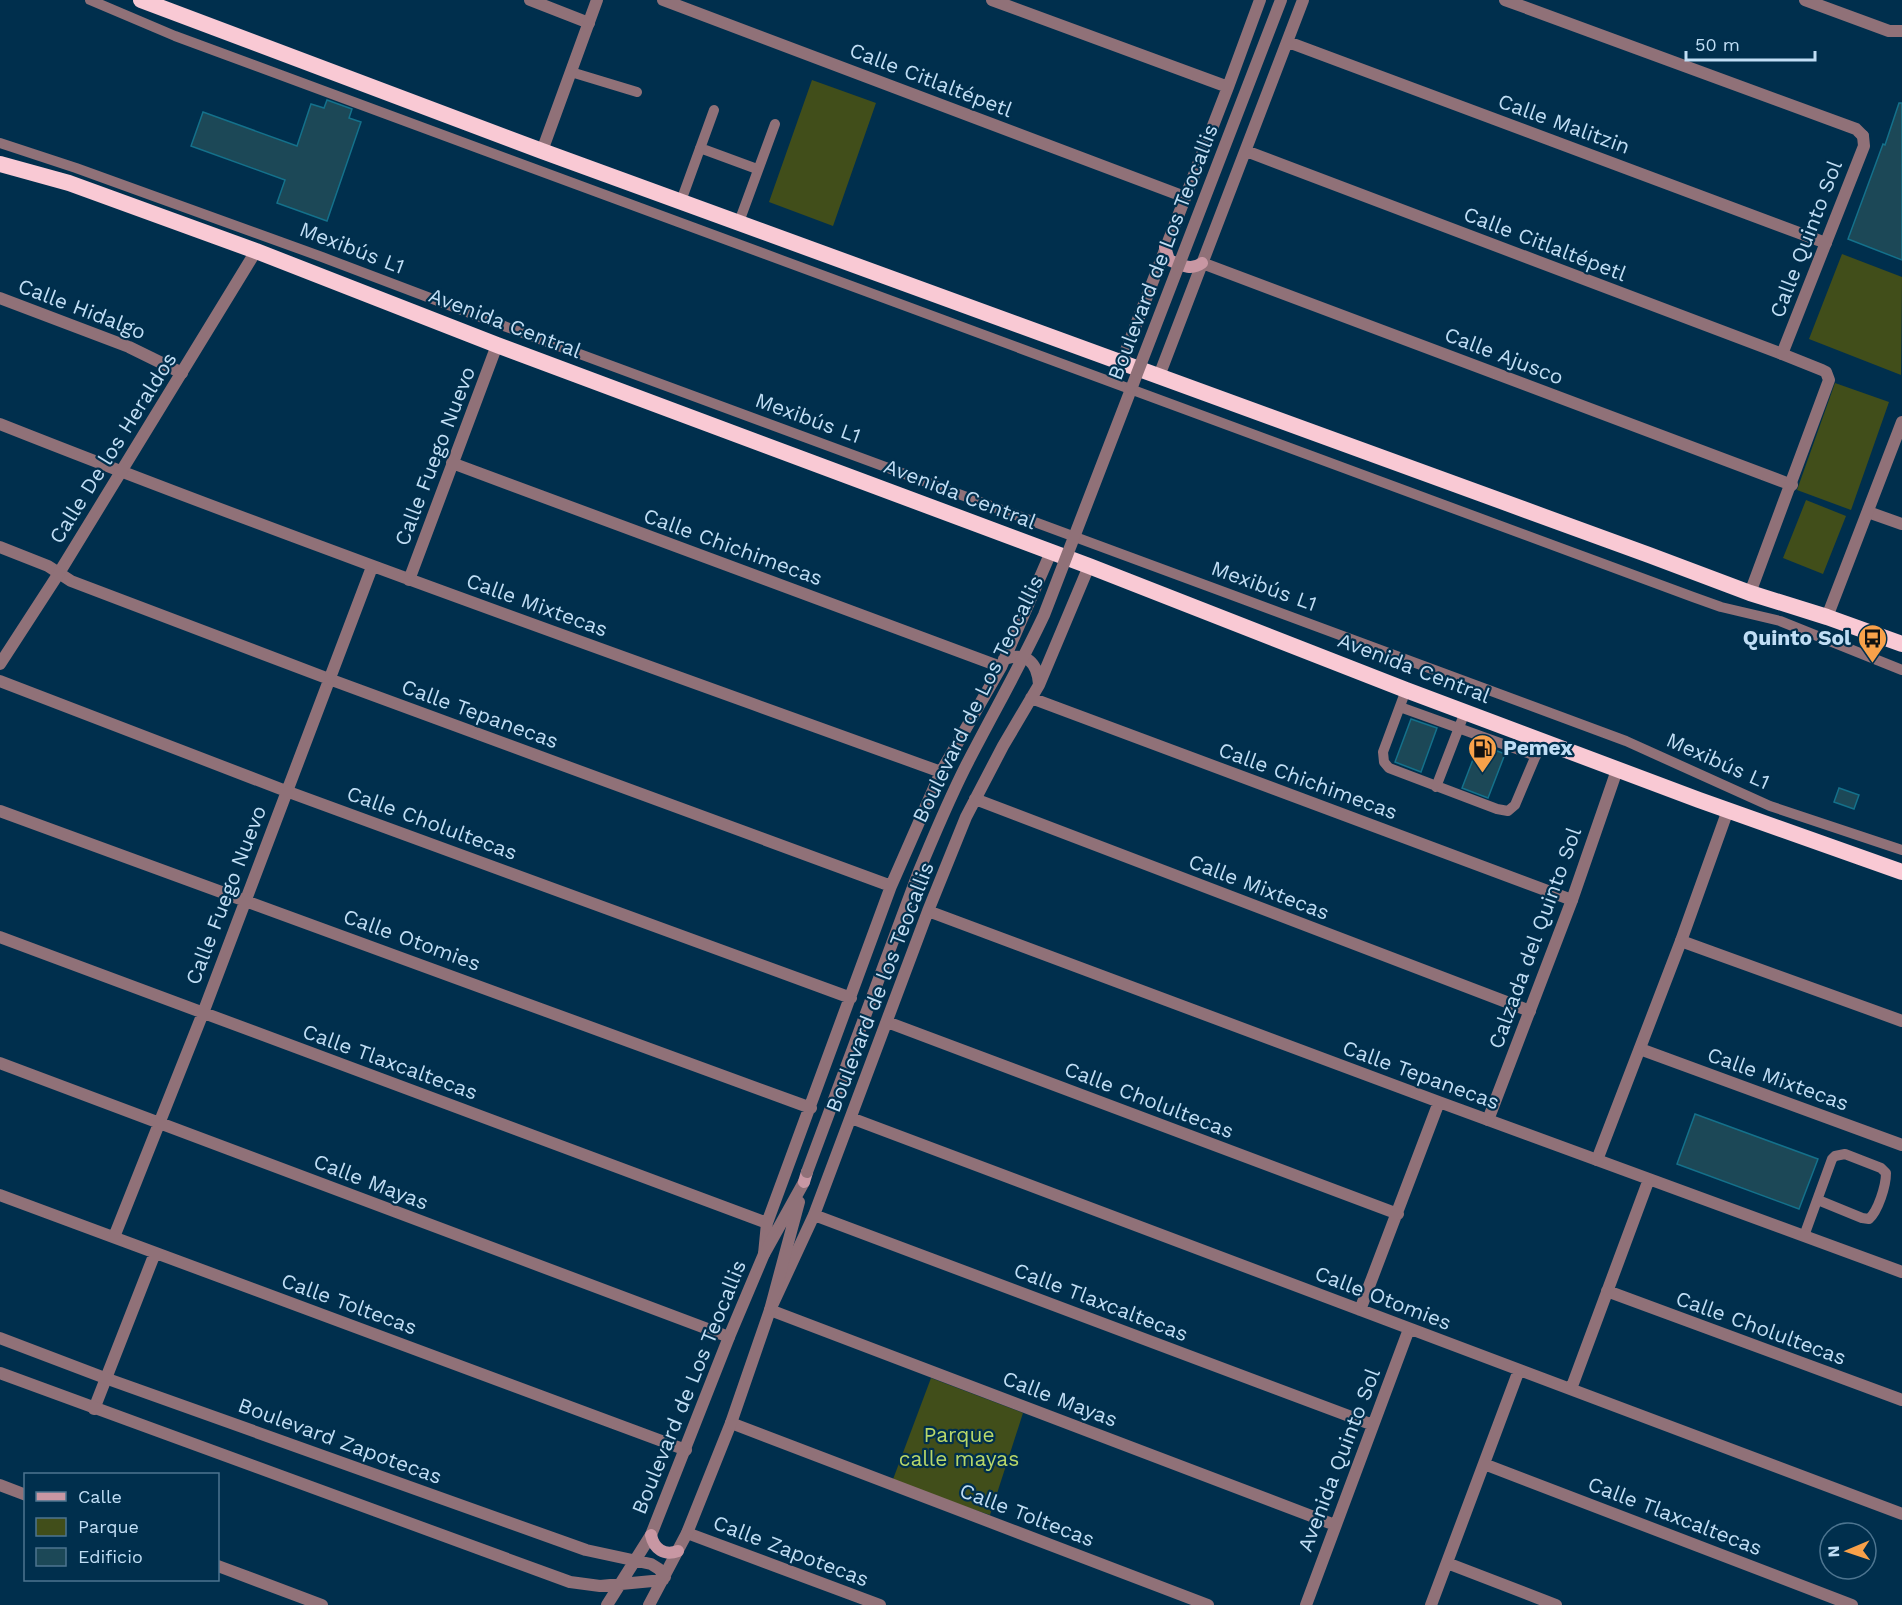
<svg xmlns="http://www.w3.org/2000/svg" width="1902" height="1605" font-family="'Work Sans',sans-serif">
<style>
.green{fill:#414e1a}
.building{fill:#1c4857;stroke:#14718b;stroke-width:1.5}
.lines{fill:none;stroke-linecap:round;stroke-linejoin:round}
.service{stroke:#907178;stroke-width:10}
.minor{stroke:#907178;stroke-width:12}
.tertiary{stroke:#907178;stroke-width:12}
.secondary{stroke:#c897a3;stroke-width:12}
.trunk{stroke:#f9c9d4;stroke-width:16}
.tertiary-bridge{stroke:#907178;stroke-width:12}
.labels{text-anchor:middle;stroke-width:4.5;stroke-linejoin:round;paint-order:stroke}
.street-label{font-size:21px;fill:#c0def5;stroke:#002f4d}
.poi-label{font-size:21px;font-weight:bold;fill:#c0def5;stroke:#002f4d;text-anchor:end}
.park-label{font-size:21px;fill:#b8d769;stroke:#002f4d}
</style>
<rect width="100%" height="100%" fill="#002f4d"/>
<path class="green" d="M 812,80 L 876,103 L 833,226 L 769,202 Z
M 1842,254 L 1902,277 L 1901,375 L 1809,339 Z
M 1835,383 L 1889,402 L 1851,510 L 1797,490 Z
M 1806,500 L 1846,516 L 1823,574 L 1783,558 Z
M 931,1378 L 1023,1413 L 990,1515 L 892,1482 Z"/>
<path class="building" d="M 327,100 L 352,109 L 349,118 L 361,122 L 327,221 L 277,203 L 285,180 L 191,146 L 203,112 L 297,146 L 311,104 L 324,108 Z
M 1899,103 L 1902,103 L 1902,260 L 1848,239 L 1883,144 L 1885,145 Z
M 1411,719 L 1437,728 L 1421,772 L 1395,762 Z
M 1479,744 L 1505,754 L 1488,798 L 1462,788 Z
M 1839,788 L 1859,795 L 1854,809 L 1834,802 Z
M 1695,1114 L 1818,1159 L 1799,1209 L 1677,1164 Z"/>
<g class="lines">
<path class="service" d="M 90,0 L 175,36 L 1693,597 L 1721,607 L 1780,621 L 1902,670
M 571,72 L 637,92
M 0,143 L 76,168 L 322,257 L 504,326 L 1232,595 L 1626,741 L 1770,806 L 1902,850
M 700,148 L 757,169
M 681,201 L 714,110
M 739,222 L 775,124
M 1406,690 L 1383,752 L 1384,762 L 1389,768 L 1497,809 L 1508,811 L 1515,805 L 1542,741
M 1400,707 L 1536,756
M 1436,787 L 1465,712
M 1804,1236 L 1832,1159 L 1835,1156 L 1845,1154 L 1881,1168 L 1886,1173 C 1886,1186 1878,1211 1869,1219 L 1862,1218 L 1818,1200"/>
<path class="minor" d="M 530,0 L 589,23
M 663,0 L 1185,197
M 992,0 L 1228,87
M 1505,0 L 1856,129 L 1863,136
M 1805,0 L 1889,31 L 1902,31
M 1288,42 L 1826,243
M 1246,151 L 1782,354
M 1202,263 L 1792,485
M 0,298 L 129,347 L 182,373
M 1122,361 L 1228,87 L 1260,0
M 1159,376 L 1303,0
M 0,424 C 311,547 627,658 941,772
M 452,463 L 1001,667
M 1868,512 L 1902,524
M 0,547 L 48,566 L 71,581 L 329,679 L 891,886
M 1089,566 L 1039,685 L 1003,746 L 966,817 L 928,911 L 814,1215 L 770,1310 L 1335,1525
M 409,580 L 497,345
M 1004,659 C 1027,652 1037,662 1039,684
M 0,681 L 286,791 L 851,998
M 1031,698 L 1572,900
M 975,799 L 1530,1011
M 0,811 L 811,1108
M 928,911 L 1439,1102 L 1902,1272
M 0,937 L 767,1223
M 1681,941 L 1902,1021
M 887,1022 L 1398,1214
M 1640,1049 L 1902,1145
M 0,1063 L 729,1337
M 851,1118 L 1902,1514
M 0,1195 L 686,1450
M 814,1215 L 1373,1425
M 114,1237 L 203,1013 L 372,567
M 764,1254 L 767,1223 L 891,886 L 941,772 L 1001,667 L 1051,552
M 1607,1291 L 1902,1400
M 1360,1310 L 1439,1102
M 1571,1389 L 1649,1179
M 94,1409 L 155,1253
M 731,1423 L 1208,1605
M 1484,1464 L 1852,1605
M 0,1485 L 26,1495
M 687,1533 L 880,1605
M 1447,1563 L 1556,1605
M 218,1566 L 322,1605
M 1306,1605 L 1409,1329
M 1431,1605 L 1519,1370"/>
<path class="tertiary" d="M 542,151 L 597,0
M 1750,593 L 1829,380 L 1826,372 L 1822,370 L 1782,354 L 1864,146 L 1863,136
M 1827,617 L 1902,422
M 0,664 L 59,573 L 256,251
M 1488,1120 L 1572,900 L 1617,770
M 1597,1160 L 1681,941 L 1728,810
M 0,1338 L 105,1378 L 586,1550 L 651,1564 L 659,1569 L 665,1577
M 0,1373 L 570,1582 L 600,1586 L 663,1580
M 607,1605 L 651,1535 L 729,1337 L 764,1254 L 804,1182
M 649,1605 L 687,1533 L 731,1423 L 770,1310 L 799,1202"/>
<path class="secondary" d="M 1165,247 L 1169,260 C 1181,265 1191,271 1202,263
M 804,1182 L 807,1172
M 651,1535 C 654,1549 664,1556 678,1551"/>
<path class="trunk" d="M 141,0 L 542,151 L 1649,555 L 1750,593 L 1827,617 L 1902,644
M 0,164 L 69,183 L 256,251 L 497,345 L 1089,566 L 1406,690 L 1699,800 L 1902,872"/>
<path class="tertiary-bridge" d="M 807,1172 L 919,871 C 935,833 951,794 970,758 C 995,710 1021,664 1044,615 L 1281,0"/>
</g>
<defs>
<symbol id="bus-pin" viewBox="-11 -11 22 30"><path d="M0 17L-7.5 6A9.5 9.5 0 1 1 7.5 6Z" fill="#f8a14a" stroke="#002f4d"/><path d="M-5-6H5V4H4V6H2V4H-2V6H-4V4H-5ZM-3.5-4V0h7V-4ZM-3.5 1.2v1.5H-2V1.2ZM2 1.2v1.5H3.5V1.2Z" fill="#111"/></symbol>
<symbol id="fuel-pin" viewBox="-11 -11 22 30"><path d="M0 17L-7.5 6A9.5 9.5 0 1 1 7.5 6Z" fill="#f8a14a" stroke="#002f4d"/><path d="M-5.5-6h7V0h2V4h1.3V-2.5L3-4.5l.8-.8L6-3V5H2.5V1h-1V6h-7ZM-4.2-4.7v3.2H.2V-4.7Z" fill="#111"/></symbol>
</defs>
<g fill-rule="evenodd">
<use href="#bus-pin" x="1856" y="622" width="33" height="45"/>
<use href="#fuel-pin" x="1466" y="732" width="33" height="45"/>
</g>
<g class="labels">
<g class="street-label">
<text transform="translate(931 80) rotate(21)" y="7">Calle Citlaltépetl</text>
<text transform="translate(1564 124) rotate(20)" y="7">Calle Malitzin</text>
<text transform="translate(1806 239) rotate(-69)" y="7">Calle Quinto Sol</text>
<text transform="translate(1545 244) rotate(21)" y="7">Calle Citlaltépetl</text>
<text transform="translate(352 248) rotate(21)" y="7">Mexibús L1</text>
<text transform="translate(1163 252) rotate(-69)" y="7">Boulevard de Los Teocallis</text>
<text transform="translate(82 309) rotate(21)" y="7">Calle Hidalgo</text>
<text transform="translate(505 323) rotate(21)" y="7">Avenida Central</text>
<text transform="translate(1504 356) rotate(21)" y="7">Calle Ajusco</text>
<text transform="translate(808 418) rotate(20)" y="7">Mexibús L1</text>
<text transform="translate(113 448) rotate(-58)" y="7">Calle De los Heraldos</text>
<text transform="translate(435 456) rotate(-69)" y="7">Calle Fuego Nuevo</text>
<text transform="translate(960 494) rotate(21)" y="7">Avenida Central</text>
<text transform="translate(733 547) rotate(20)" y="7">Calle Chichimecas</text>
<text transform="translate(1264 586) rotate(20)" y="7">Mexibús L1</text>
<text transform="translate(537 605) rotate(20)" y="7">Calle Mixtecas</text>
<text transform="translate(1414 668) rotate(21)" y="7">Avenida Central</text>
<text transform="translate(978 699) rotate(-64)" y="7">Boulevard de Los Teocallis</text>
<text transform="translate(480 714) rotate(20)" y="7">Calle Tepanecas</text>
<text transform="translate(1718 761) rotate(24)" y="7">Mexibús L1</text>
<text transform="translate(1308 781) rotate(20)" y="7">Calle Chichimecas</text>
<text transform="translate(432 823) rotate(20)" y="7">Calle Cholultecas</text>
<text transform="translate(1259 887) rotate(21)" y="7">Calle Mixtecas</text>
<text transform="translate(226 895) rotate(-69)" y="7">Calle Fuego Nuevo</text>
<text transform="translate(1535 938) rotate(-70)" y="7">Calzada del Quinto Sol</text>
<text transform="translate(412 940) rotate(20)" y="7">Calle Otomies</text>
<text transform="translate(880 987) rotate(-69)" y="7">Boulevard de los Teocallis</text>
<text transform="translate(390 1062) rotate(20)" y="7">Calle Tlaxcaltecas</text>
<text transform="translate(1421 1075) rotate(20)" y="7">Calle Tepanecas</text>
<text transform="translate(1778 1079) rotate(20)" y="7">Calle Mixtecas</text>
<text transform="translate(1149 1100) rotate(21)" y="7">Calle Cholultecas</text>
<text transform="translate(371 1182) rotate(21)" y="7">Calle Mayas</text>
<text transform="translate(1383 1298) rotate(21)" y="7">Calle Otomies</text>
<text transform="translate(1101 1302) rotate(21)" y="7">Calle Tlaxcaltecas</text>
<text transform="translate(349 1304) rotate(20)" y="7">Calle Toltecas</text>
<text transform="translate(1761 1328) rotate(20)" y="7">Calle Cholultecas</text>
<text transform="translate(689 1387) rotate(-68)" y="7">Boulevard de Los Teocallis</text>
<text transform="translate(1060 1399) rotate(21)" y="7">Calle Mayas</text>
<text transform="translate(340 1441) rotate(20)" y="7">Boulevard Zapotecas</text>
<text transform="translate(1339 1460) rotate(-69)" y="7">Avenida Quinto Sol</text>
<text transform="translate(1027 1515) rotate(21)" y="7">Calle Toltecas</text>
<text transform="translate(1675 1516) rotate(21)" y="7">Calle Tlaxcaltecas</text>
<text transform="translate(791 1551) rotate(21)" y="7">Calle Zapotecas</text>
</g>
<g class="poi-label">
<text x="1851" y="645">Quinto Sol</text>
<text x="1503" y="755" text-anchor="start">Pemex</text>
</g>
<g class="park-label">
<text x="959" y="1442">Parque<tspan x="959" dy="24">calle mayas</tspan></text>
</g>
</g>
<rect x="24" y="1473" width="195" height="108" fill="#002f4d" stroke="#4d7590" stroke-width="1.5"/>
<rect x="36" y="1492" width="30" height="9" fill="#c897a3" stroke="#4d7590" stroke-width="1.5"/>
<text x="78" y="1503" font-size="18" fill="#c0def5">Calle</text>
<rect x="36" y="1518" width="30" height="18" fill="#414e1a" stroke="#4d7590" stroke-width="1.5"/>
<text x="78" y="1533" font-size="18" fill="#c0def5">Parque</text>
<rect x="36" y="1548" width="30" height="18" fill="#1c4857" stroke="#4d7590" stroke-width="1.5"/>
<text x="78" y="1563" font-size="18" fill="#c0def5">Edificio</text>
<g transform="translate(1848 1551) rotate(268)"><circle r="28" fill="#002f4d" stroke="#4d7590" stroke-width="1.5"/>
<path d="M0-4.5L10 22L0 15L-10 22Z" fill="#f8a14a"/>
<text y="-9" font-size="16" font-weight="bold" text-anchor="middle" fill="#c0def5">N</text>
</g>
<path d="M1686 51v9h129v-9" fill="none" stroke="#c0def5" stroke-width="3"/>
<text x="1695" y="51" font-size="18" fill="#c0def5" stroke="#002f4d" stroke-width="4.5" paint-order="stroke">50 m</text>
</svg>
